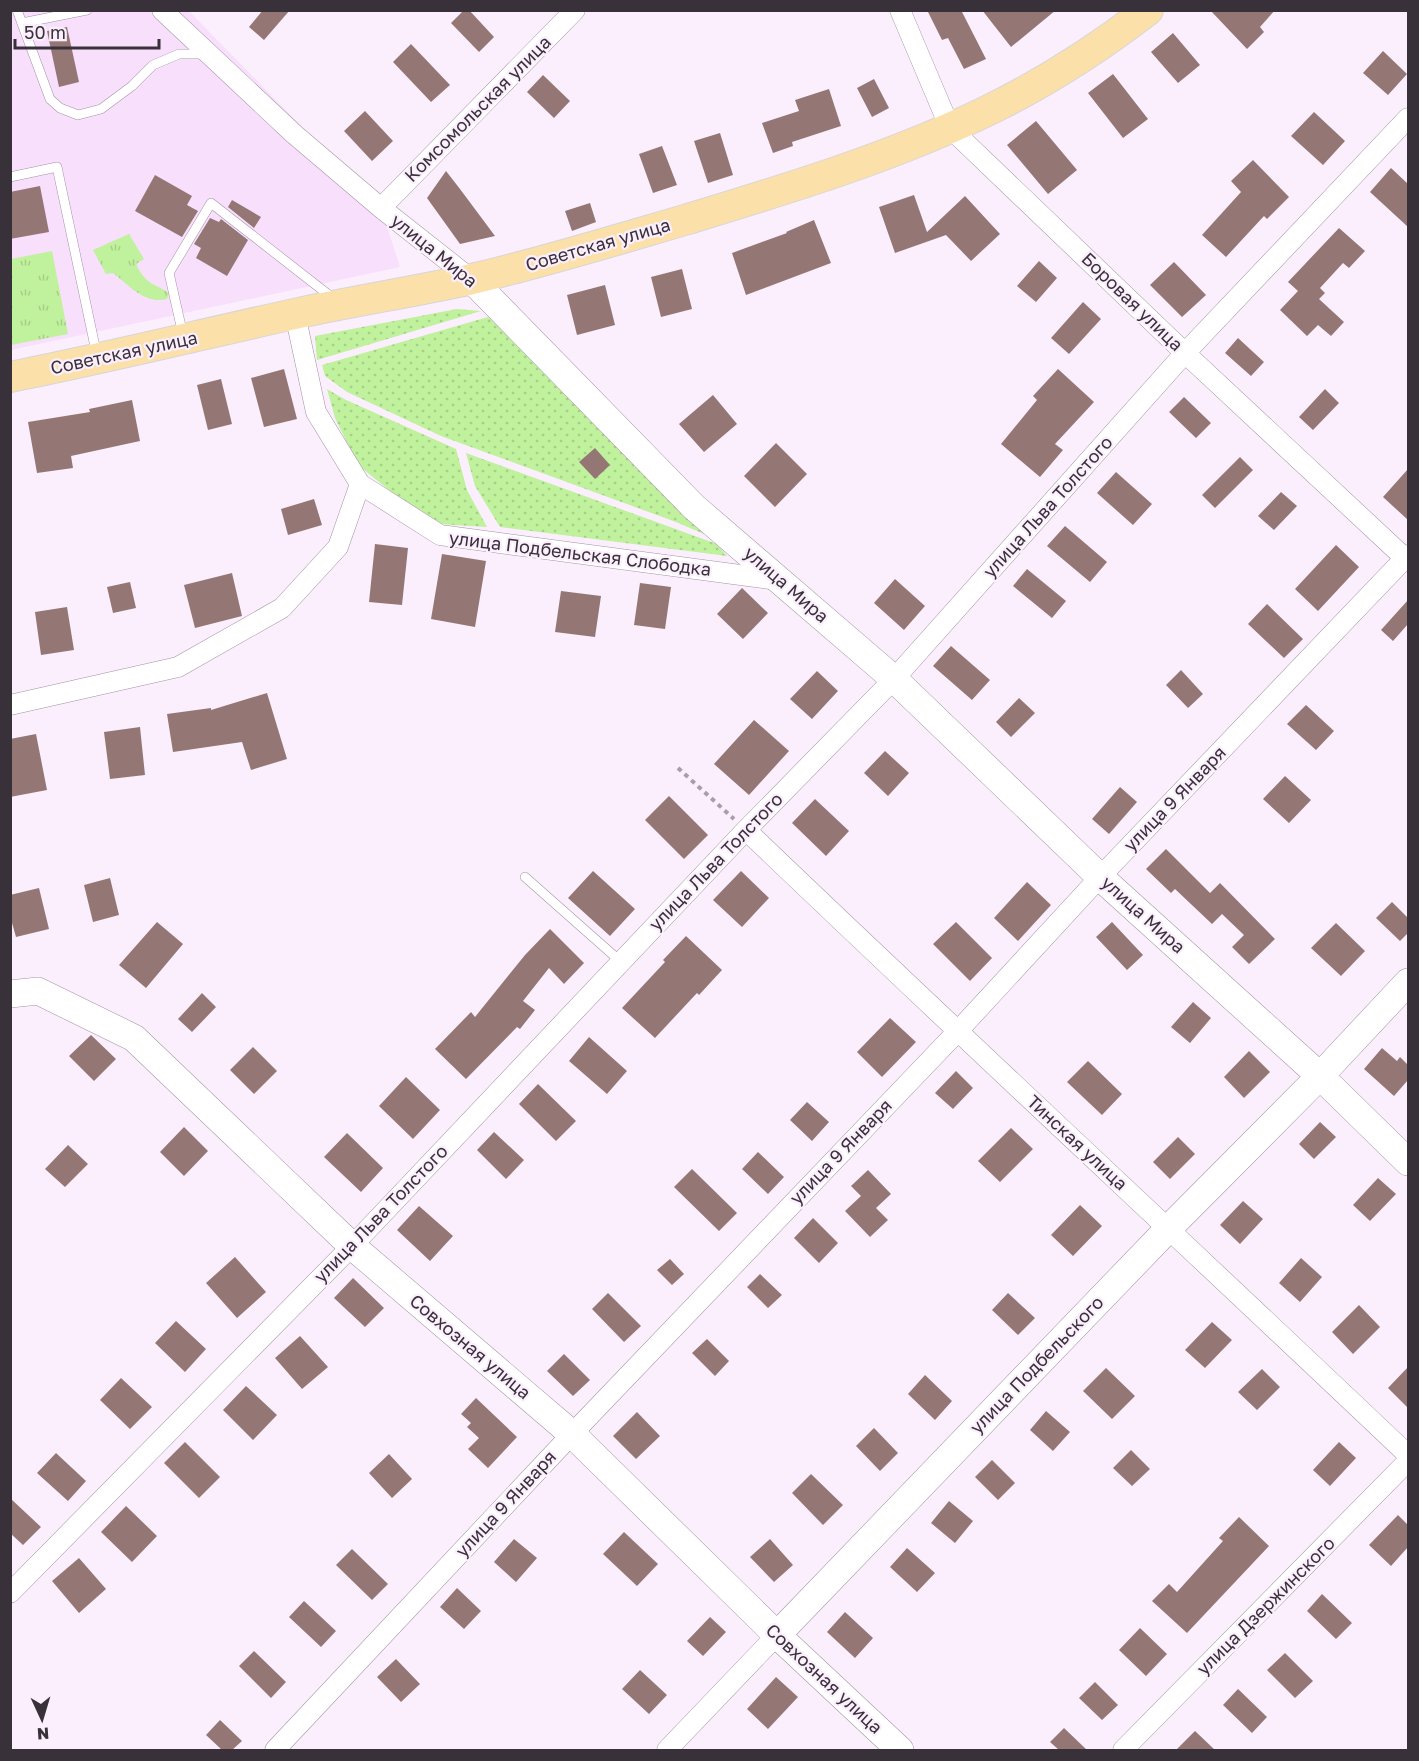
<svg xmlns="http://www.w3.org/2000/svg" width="1419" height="1761" font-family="'Golos Text',sans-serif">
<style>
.built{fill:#f8dffc}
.grass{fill:url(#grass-tufts)}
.park{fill:url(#park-dots)}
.building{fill:#947775}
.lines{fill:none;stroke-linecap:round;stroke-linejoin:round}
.service-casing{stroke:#a492a7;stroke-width:10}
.minor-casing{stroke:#a492a7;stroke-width:21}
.secondary-casing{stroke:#a492a7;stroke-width:28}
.primary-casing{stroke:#d7d6d8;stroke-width:32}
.path{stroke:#a89ea9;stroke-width:4;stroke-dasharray:4.5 4.5;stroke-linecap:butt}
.service{stroke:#fff;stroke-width:9}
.minor{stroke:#fff;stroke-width:20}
.secondary{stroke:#fff;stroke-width:27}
.primary{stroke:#fbe0aa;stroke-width:30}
.labels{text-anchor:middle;stroke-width:4.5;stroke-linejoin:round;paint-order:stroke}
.street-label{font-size:18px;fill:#39313a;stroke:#fbeffd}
</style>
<defs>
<pattern id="grass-tufts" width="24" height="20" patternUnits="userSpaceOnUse" patternTransform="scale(1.5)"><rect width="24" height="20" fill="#c0f19c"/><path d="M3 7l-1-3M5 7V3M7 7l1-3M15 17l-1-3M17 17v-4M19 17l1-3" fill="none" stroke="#a6cf87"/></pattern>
<pattern id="park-dots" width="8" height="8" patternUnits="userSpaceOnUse" patternTransform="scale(1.5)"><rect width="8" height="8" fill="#c0f19c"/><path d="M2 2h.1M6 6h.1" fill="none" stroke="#a6cf87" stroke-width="1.8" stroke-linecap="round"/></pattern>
</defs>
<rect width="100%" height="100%" fill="#fbeffd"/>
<path class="built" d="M 10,11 L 189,11 L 381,208 L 400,267 L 11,350 Z"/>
<path class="grass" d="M 129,234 L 144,259 L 136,264 C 146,285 152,282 169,293 L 167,299 C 145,305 129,285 113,273 L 106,274 L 93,250 Z
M 52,251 L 68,334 L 11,345 L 11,259 Z"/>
<path class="park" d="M 457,309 L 481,311 L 317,360 L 315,336 Z
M 488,317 L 718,540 L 676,522 L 441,436 L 347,392 L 325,376 L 322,365 Z
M 327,389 L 344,399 L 456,449 L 467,490 L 487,527 L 439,524 L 400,499 L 358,465 L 335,418 Z
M 466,453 L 717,544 L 727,556 L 500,527 L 475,486 Z"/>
<path class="building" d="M 263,10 L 290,10 L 264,40 L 249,27 Z
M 464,10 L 469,10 L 494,37 L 479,52 L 451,23 Z
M 927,10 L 961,10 L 986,59 L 964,69 L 948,38 L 942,40 Z
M 982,10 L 1056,10 L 1011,47 Z
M 1210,10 L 1275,10 L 1260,27 L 1264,32 L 1247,49 Z
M 67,27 L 79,82 L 59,87 L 47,31 Z
M 1173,33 L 1200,65 L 1178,83 L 1151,52 Z
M 411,44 L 450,85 L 431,102 L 393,62 Z
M 1383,51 L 1407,74 L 1388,95 L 1363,73 Z
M 1113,74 L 1148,119 L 1123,138 L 1088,93 Z
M 543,75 L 570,101 L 554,118 L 527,92 Z
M 874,79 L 889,108 L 872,117 L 857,88 Z
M 829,89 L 841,126 L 792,142 L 793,146 L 773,153 L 762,123 L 799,111 L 795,100 Z
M 365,111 L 393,141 L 372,161 L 344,131 Z
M 1314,112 L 1345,141 L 1323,165 L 1291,136 Z
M 1036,121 L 1077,170 L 1048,194 L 1007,145 Z
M 720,133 L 733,175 L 708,183 L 694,141 Z
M 662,146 L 677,185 L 653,193 L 639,154 Z
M 1253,160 L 1289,197 L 1267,219 L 1264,216 L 1226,257 L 1202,235 L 1241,192 L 1231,181 Z
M 1391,168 L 1408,184 L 1408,227 L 1370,192 Z
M 446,171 L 460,189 L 495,236 L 460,244 L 427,198 Z
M 155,175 L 192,196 L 187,205 L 198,211 L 182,237 L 135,211 Z
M 40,186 L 49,232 L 10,239 L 10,192 Z
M 914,195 L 927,232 L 965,196 L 1000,234 L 971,261 L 946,235 L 895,253 L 879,207 Z
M 232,200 L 261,217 L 254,228 L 228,207 Z
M 590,203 L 596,222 L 572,231 L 565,211 Z
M 210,218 L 219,222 L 221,219 L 248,240 L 227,276 L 196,258 L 201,248 L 194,244 Z
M 814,220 L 831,263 L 746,295 L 732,253 L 787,233 L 786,232 Z
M 1339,228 L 1365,251 L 1349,268 L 1343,263 L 1320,288 L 1325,293 L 1319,299 L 1344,322 L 1331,336 L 1318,325 L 1307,336 L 1280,310 L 1298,291 L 1288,282 Z
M 1039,261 L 1057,278 L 1036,302 L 1017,286 Z
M 1174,262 L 1206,295 L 1182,317 L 1150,285 Z
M 682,269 L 692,309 L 661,317 L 651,277 Z
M 605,285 L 615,325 L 577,335 L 567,295 Z
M 1083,302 L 1101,319 L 1069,354 L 1051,338 Z
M 1238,338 L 1264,362 L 1251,376 L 1225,353 Z
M 284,369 L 297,419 L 264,427 L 251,378 Z
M 1058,369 L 1094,402 L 1055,444 L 1063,450 L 1040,477 L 1001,444 L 1037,400 L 1033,396 Z
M 221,379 L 232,424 L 208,430 L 197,385 Z
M 1325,389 L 1339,403 L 1313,430 L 1299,417 Z
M 713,395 L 737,424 L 704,452 L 679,424 Z
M 1184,397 L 1211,423 L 1196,438 L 1169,412 Z
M 132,400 L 140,441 L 71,456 L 73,468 L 37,473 L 28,422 L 90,412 L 89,409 Z
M 776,443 L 807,474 L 775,507 L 744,476 Z
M 595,448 L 610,465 L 595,479 L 579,462 Z
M 1240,457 L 1253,470 L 1215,508 L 1202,495 Z
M 1408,469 L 1408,520 L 1383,497 Z
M 1116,472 L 1152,504 L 1133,525 L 1097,493 Z
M 1281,492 L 1297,506 L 1274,530 L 1258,516 Z
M 314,499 L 322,525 L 288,535 L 281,509 Z
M 1065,526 L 1107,562 L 1090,582 L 1047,546 Z
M 375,544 L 408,548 L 402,605 L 369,602 Z
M 1336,545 L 1359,567 L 1318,611 L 1295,589 Z
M 442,554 L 486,561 L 475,627 L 431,619 Z
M 1027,569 L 1066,601 L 1052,618 L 1013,586 Z
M 232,573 L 242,616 L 195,628 L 184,585 Z
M 895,579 L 925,606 L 904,630 L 874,603 Z
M 130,582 L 136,608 L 113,613 L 107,587 Z
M 640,583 L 671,587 L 665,629 L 634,625 Z
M 742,588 L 768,613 L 743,639 L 717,614 Z
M 561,591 L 601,596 L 595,637 L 555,632 Z
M 1408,600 L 1408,624 L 1393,641 L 1381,630 Z
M 1267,604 L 1303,639 L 1284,658 L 1248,624 Z
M 67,607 L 74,650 L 41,655 L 35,612 Z
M 951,646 L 990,680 L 972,700 L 933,666 Z
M 1181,670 L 1203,694 L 1188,708 L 1166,685 Z
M 817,671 L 838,691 L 812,719 L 790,699 Z
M 267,693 L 287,759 L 251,770 L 242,742 L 173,752 L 167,714 L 211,708 L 211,710 Z
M 1019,698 L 1035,713 L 1011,737 L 996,722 Z
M 1306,705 L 1334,731 L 1316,750 L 1287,724 Z
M 754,720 L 789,751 L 749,795 L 714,764 Z
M 140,727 L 145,775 L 110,779 L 104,732 Z
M 36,734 L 47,790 L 10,797 L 10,739 Z
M 885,751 L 909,773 L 888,796 L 864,773 Z
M 1285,776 L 1311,800 L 1289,823 L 1263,799 Z
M 1120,787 L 1137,802 L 1109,834 L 1092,819 Z
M 669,796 L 708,835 L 684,859 L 645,820 Z
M 815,799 L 849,831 L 826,856 L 792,823 Z
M 1166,849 L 1210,893 L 1220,883 L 1275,939 L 1249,964 L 1232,947 L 1244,935 L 1222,914 L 1212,924 L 1175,889 L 1171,893 L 1146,869 Z
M 593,871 L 635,909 L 610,936 L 568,898 Z
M 741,871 L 769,898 L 742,927 L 713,900 Z
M 110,878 L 119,915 L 93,922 L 84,885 Z
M 1027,882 L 1051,905 L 1018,941 L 994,918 Z
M 39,888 L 49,929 L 16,937 L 10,916 L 10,895 Z
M 1392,902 L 1408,918 L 1408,933 L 1400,941 L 1376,918 Z
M 157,922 L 183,944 L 146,988 L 119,965 Z
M 956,922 L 992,958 L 970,981 L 933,944 Z
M 1112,922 L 1143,955 L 1127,970 L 1096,937 Z
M 1336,923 L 1365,951 L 1341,976 L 1311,948 Z
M 550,929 L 584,963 L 564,984 L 549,968 L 523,1001 L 535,1010 L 520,1029 L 517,1027 L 466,1079 L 435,1049 L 471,1012 L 475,1017 L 525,955 Z
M 686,936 L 722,970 L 699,995 L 697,993 L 655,1038 L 622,1008 L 665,962 L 663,960 Z
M 202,993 L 216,1007 L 192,1032 L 178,1019 Z
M 1193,1002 L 1211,1018 L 1190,1043 L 1171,1027 Z
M 890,1018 L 916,1042 L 882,1077 L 857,1052 Z
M 91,1035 L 116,1059 L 94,1081 L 69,1056 Z
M 589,1037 L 627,1071 L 607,1094 L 569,1061 Z
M 253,1047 L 277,1071 L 254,1094 L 230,1070 Z
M 1382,1048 L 1397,1061 L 1400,1057 L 1408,1065 L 1408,1080 L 1394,1096 L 1364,1069 Z
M 1249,1051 L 1270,1072 L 1244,1098 L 1224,1077 Z
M 1088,1061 L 1122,1094 L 1102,1115 L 1067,1082 Z
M 956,1071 L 973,1088 L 953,1109 L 935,1093 Z
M 406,1077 L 440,1110 L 413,1139 L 379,1106 Z
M 538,1084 L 576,1121 L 556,1141 L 519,1104 Z
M 807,1102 L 829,1122 L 812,1141 L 790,1120 Z
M 1320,1122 L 1336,1137 L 1314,1159 L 1299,1144 Z
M 184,1127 L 208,1151 L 184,1176 L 160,1152 Z
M 1011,1128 L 1033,1149 L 1000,1182 L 978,1161 Z
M 494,1132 L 524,1160 L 506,1179 L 477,1150 Z
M 347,1133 L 383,1168 L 361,1192 L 324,1157 Z
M 1178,1137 L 1195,1154 L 1170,1179 L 1153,1162 Z
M 68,1145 L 88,1164 L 65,1187 L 45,1169 Z
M 758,1152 L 784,1177 L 768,1194 L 742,1169 Z
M 692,1169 L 737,1213 L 719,1231 L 674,1187 Z
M 868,1170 L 891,1194 L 876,1208 L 888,1220 L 870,1237 L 845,1211 L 861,1196 L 851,1186 Z
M 1378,1178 L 1396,1194 L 1370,1221 L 1353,1205 Z
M 1243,1201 L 1263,1219 L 1240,1244 L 1220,1225 Z
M 1080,1205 L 1102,1226 L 1073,1256 L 1051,1235 Z
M 419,1206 L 453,1236 L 430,1261 L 397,1230 Z
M 813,1218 L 838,1243 L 819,1263 L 794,1238 Z
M 235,1257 L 266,1292 L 237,1318 L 206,1283 Z
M 1301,1258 L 1322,1277 L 1300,1302 L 1279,1283 Z
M 670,1259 L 684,1274 L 672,1285 L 657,1270 Z
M 760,1274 L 782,1295 L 768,1308 L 747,1287 Z
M 353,1278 L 384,1308 L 365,1327 L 334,1298 Z
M 608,1293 L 641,1326 L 624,1342 L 592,1309 Z
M 1008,1293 L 1035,1318 L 1018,1335 L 992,1310 Z
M 1359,1305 L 1380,1327 L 1353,1354 L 1332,1332 Z
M 176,1321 L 206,1349 L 185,1372 L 155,1343 Z
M 1212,1322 L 1232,1340 L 1205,1368 L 1185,1350 Z
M 300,1336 L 328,1367 L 302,1389 L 275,1358 Z
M 707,1339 L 729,1361 L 715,1376 L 692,1353 Z
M 564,1354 L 590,1380 L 573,1396 L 547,1371 Z
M 1408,1367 L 1408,1408 L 1388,1388 Z
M 1106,1368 L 1135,1396 L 1112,1419 L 1083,1391 Z
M 1262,1369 L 1280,1387 L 1257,1410 L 1238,1392 Z
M 925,1375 L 952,1401 L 935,1420 L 908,1394 Z
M 121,1378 L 152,1407 L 130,1429 L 100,1400 Z
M 246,1386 L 277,1415 L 253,1440 L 223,1410 Z
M 476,1398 L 517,1437 L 488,1468 L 468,1449 L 479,1438 L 467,1427 L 471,1423 L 461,1414 Z
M 1046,1411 L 1070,1432 L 1053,1451 L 1030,1430 Z
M 637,1412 L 660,1436 L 636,1459 L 613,1436 Z
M 874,1428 L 898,1453 L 880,1471 L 856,1446 Z
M 185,1442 L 220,1477 L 199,1498 L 164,1463 Z
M 1339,1442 L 1356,1458 L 1330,1486 L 1313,1470 Z
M 1131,1450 L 1150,1469 L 1132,1486 L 1113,1468 Z
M 56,1453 L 86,1481 L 68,1501 L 37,1473 Z
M 389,1454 L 412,1479 L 392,1498 L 369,1473 Z
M 992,1460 L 1015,1483 L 998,1500 L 975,1477 Z
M 811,1474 L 843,1505 L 823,1525 L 792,1493 Z
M 10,1498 L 41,1527 L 23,1545 L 10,1533 Z
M 949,1501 L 973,1521 L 955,1543 L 931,1523 Z
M 126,1506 L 157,1536 L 132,1562 L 101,1532 Z
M 1398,1515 L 1408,1525 L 1408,1547 L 1391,1566 L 1369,1545 Z
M 1239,1517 L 1269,1546 L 1187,1633 L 1152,1601 L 1169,1584 L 1177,1592 L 1223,1541 L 1219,1538 Z
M 624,1532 L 658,1564 L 637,1586 L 603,1554 Z
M 514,1539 L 537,1558 L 516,1582 L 494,1562 Z
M 770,1539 L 793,1565 L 774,1582 L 750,1557 Z
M 907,1548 L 935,1573 L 917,1592 L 890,1567 Z
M 352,1549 L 388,1584 L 372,1600 L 336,1565 Z
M 79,1558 L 106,1589 L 79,1613 L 52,1581 Z
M 457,1588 L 481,1611 L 464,1629 L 440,1607 Z
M 1322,1594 L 1352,1623 L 1336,1639 L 1307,1611 Z
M 304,1601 L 336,1631 L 321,1647 L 289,1617 Z
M 845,1612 L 873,1638 L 855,1658 L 827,1632 Z
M 710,1617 L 726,1632 L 703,1656 L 687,1641 Z
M 1140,1628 L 1167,1654 L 1146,1676 L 1119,1650 Z
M 254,1651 L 286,1682 L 271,1698 L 239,1666 Z
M 1285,1653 L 1313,1681 L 1295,1698 L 1267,1670 Z
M 396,1659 L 420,1684 L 401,1702 L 377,1677 Z
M 640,1670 L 667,1695 L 649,1714 L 622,1689 Z
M 776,1677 L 798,1697 L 768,1729 L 747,1709 Z
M 1095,1682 L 1118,1705 L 1102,1720 L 1079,1698 Z
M 1238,1689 L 1267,1717 L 1252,1733 L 1223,1705 Z
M 220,1720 L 242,1741 L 232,1750 L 222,1750 L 206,1735 Z
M 1064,1728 L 1087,1750 L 1059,1750 L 1050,1742 Z
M 1195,1731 L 1215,1750 L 1176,1750 Z"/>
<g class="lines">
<defs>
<path id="service" d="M 17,10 L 50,99 L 60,108 L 78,115 L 101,109 L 132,86 L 153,65 L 179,54 L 205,54
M 22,23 L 87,10
M 10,177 L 57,167 L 97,356
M 183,335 L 169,273 L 211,203 L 334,299
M 525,877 L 620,961"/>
<path id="minor" d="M 162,10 L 294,134 L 381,208 L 471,279
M 900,10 L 950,128 L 1185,353 L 1408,561
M 381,208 L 575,10
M 295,314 L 316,412 L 360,484 L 440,535 L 778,580
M 10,705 L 178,667 L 282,608 L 338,547 L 360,484
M 746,830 C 965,1040 1188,1246 1408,1455
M 10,1593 L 352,1246 L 746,830 L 894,679 L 1185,353 L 1408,118
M 275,1750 L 572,1434 L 957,1032 L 1100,877 L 1408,555
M 667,1750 L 777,1635
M 1123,1750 L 1408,1461"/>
<path id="secondary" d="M 471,279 L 694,507 L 894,679 L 1100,877 L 1320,1076 L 1408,1162
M 10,994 L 38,991 L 134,1038 L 352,1246 L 572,1434 L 777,1635 L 900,1750
M 777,1635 L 1169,1228 L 1320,1076 L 1408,982"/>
<path id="primary" d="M 10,377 C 106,358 199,335 294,314 C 353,301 413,292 472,279 C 545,262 616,240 688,219 C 790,188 899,155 995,107 C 1049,80 1100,47 1148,10"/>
</defs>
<use href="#service" class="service-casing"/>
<use href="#minor" class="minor-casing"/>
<use href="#secondary" class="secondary-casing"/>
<use href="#primary" class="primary-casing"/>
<path class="path" d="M 678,768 L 734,819"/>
<use href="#service" class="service"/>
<use href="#minor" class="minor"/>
<use href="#secondary" class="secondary"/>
<use href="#primary" class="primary"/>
</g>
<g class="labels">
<g class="street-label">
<text transform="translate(478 109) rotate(-45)" y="6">Комсомольская улица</text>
<text transform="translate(598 245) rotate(-16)" y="6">Советская улица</text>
<text transform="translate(434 251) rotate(39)" y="6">улица Мира</text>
<text transform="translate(1132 302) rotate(44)" y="6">Боровая улица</text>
<text transform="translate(124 353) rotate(-12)" y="6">Советская улица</text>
<text transform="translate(1048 507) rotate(-48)" y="6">улица Льва Толстого</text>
<text transform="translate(580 554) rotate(7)" y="6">улица Подбельская Слободка</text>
<text transform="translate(786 585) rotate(41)" y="6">улица Мира</text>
<text transform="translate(1175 799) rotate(-46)" y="6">улица 9 Января</text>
<text transform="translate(716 862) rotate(-46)" y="6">улица Льва Толстого</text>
<text transform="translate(1143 915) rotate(42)" y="6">улица Мира</text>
<text transform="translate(1077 1143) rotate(43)" y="6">Тинская улица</text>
<text transform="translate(841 1152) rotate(-46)" y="6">улица 9 Января</text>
<text transform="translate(381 1214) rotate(-46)" y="6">улица Льва Толстого</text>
<text transform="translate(470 1347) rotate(40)" y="6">Совхозная улица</text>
<text transform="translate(1037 1365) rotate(-46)" y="6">улица Подбельского</text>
<text transform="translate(506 1504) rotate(-47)" y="6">улица 9 Января</text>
<text transform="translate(1266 1606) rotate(-45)" y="6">улица Дзержинского</text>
<text transform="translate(824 1679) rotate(43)" y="6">Совхозная улица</text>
</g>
</g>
<rect width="1419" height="1761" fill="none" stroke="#39313a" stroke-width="24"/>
<g transform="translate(42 1719) rotate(176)" stroke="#fbeffd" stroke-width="4.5" paint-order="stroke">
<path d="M0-4.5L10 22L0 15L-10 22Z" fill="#39313a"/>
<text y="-9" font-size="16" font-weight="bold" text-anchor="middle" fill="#39313a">N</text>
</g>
<path d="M15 39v9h144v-9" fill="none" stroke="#39313a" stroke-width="3"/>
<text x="24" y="39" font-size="18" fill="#39313a" stroke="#fbeffd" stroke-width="4.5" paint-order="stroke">50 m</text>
</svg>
